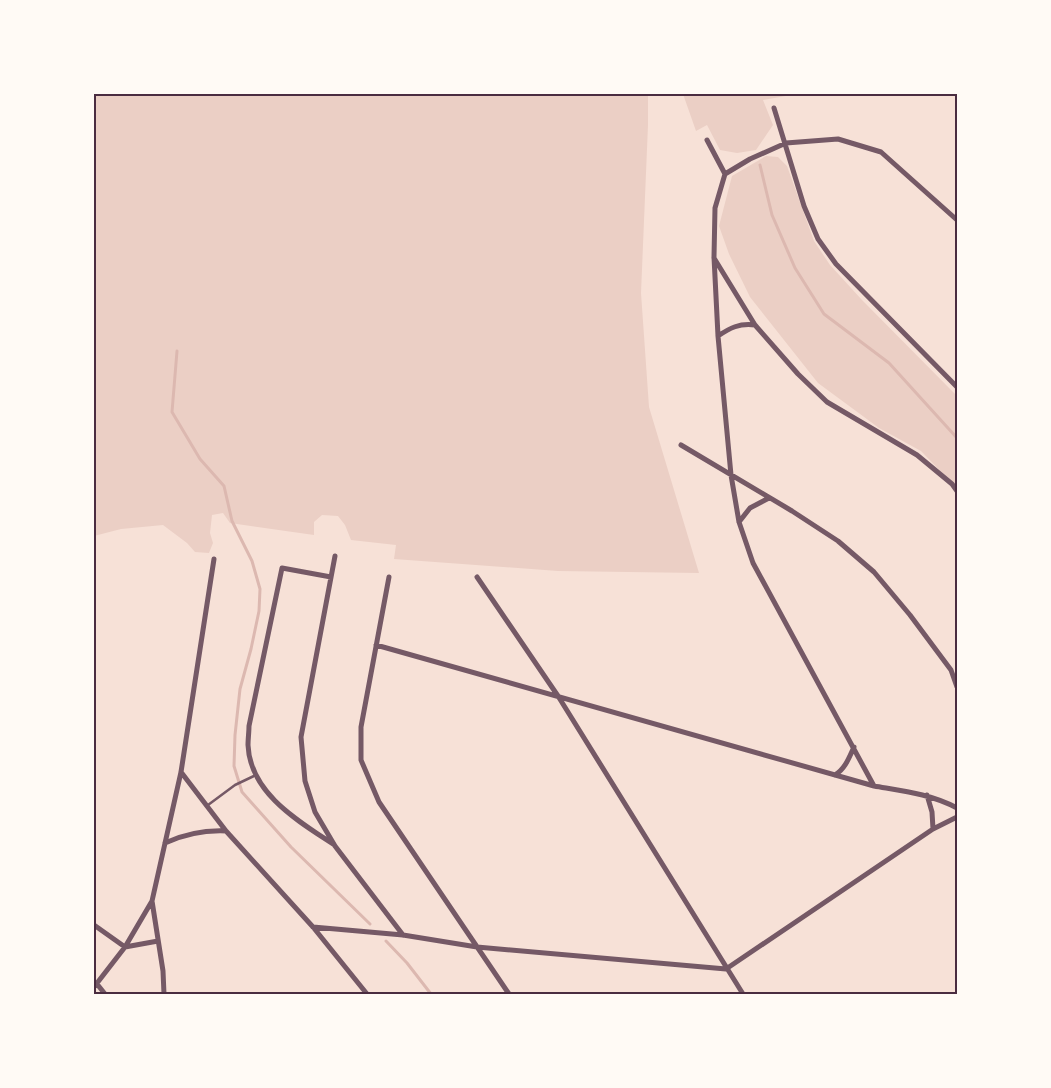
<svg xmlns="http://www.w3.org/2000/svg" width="1051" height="1088" font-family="'Open Sans',sans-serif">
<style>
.green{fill:#ebcfc5}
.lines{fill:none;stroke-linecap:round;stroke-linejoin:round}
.stream{stroke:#dcb8b0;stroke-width:3}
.service{stroke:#755966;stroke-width:2.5}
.minor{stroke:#755966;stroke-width:5}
.neatline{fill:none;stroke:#4a2c40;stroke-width:2}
</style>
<rect width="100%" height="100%" fill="#f7e1d7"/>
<path class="green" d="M 94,94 L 648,94 L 648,125 L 641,293 L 649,407 L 699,573 L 558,571 L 394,559 L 396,545 L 351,540 L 345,525 L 338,516 L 322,515 L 314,522 L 314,535 L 230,523 L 223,513 L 212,515 L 210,533 L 213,543 L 209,553 L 195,552 L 187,543 L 163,525 L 121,529 L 94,536 Z
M 683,94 L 797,94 L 763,100 L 773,125 L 756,150 L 737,153 L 720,150 L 707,125 L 696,131 Z
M 766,156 L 778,157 L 787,166 L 814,241 L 830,265 L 862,300 L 957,396 L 957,488 L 921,451 L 879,428 L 818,383 L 750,297 L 729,254 L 719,226 L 732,176 Z"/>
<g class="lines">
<path class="stream" d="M 760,165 L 772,215 L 795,268 L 824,314 L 889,363 L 957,438
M 177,351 L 172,412 L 200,459 L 224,486 L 232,521 L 252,561 L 260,589 L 259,611 L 251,649 L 240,689 L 235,735 L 234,766 L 242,792 L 291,847 L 370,924
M 386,941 L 407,963 L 431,994"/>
<path class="service" d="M 208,805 L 235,785 L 256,775"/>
<path class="minor" d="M 774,108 L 804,206 L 818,239 L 836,264 L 957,387
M 707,140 L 725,174
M 714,258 L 755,325 L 798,374 L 827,402 L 917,455 L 952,484 L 957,491
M 718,336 C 730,328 739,323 755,325
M 681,445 L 792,511 L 838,541 L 874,572 L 910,615 L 951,670 L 957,687
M 739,522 L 750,508 L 769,498
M 335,556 L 301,737 L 305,781 L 315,812 L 335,846 L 403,935
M 331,577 L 282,568 L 249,726 C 249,732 248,739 248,745 C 250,793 298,821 333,844
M 389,577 L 361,727 L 361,760 L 379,802 L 509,994
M 477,577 L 558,696 L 743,994
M 376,645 L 874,786 C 903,791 931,794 957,808
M 181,772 L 226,831 L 313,927 L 367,994
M 835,775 C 845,769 849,758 854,747
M 874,786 L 753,563 L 739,522 L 731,475 L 718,336 L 714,257 L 715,208 L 725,174 L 750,159 L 786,143 L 838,139 L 881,152 L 957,220
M 927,795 L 932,812 L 933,829
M 165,843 C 185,834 204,830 226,831
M 152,901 L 163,971 L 164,994
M 94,925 L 125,947 L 158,941
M 313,927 L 403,935 L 477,947 L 726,969 L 933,829 L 957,817
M 97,984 L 105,994
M 94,987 L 125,947 L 152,901 L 181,772 L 214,559"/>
</g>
<rect width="1051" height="1088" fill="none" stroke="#fffaf5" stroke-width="190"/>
<rect x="95" y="95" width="861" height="898" class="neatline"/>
</svg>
